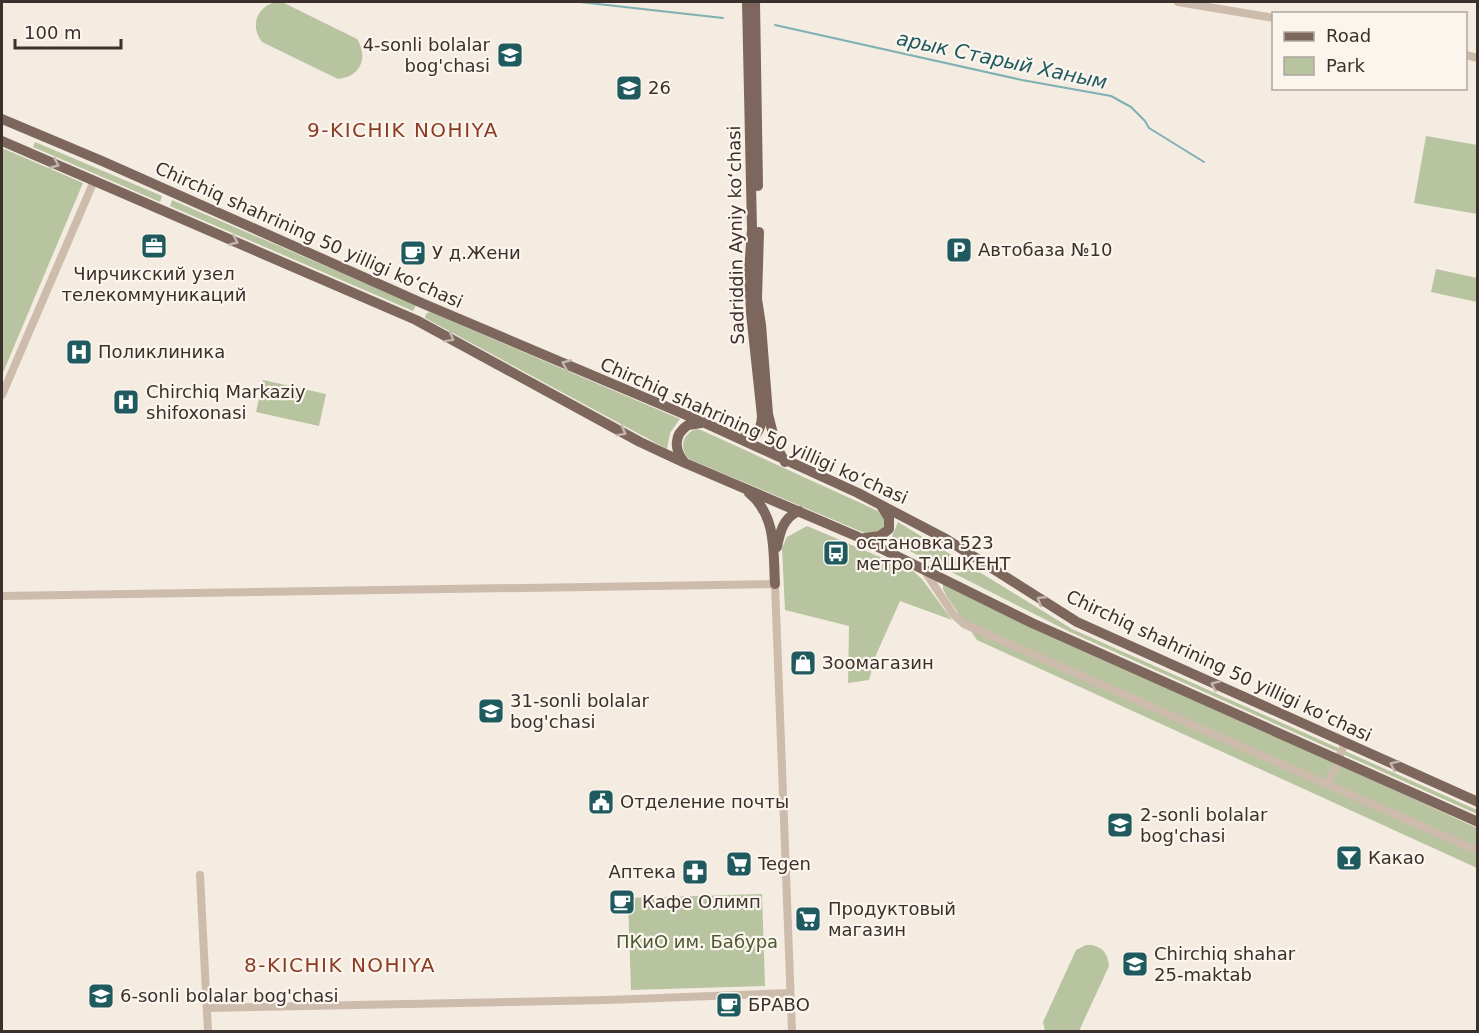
<svg xmlns="http://www.w3.org/2000/svg" width="1479" height="1033" font-family="'DejaVu Sans',sans-serif">
<style>
.green{fill:#b8c4a0}
.lines{fill:none;stroke-linecap:round;stroke-linejoin:round}
.stream{stroke:#7fb0b2;stroke-width:2}
.minor{stroke:#cdbbac;stroke-width:8}
.major{stroke:#7d675c;stroke-width:10}
.oneway{stroke:#c2b5ac}
.labels{text-anchor:middle;stroke-width:4.5;stroke-linejoin:round;paint-order:stroke}
.poi-label{font-size:18px;fill:#3b302b;stroke:#fbf5ee;text-anchor:start}
.street-label{font-size:18px;fill:#3b302b;stroke:#fbf5ee}
.park-label{font-size:18px;fill:#4a5a2e;stroke:#fbf5ee}
.water-label{font-size:20px;font-style:italic;fill:#1f5a5e;stroke:#fbf5ee}
.neighbourhood-label{font-size:20px;letter-spacing:1.5px;fill:#8c3b22;stroke:#fbf5ee}
</style>
<rect width="100%" height="100%" fill="#f4ebe1"/>
<path class="green" d="M 275,2 L 282,2 L 357,39 C 369,58 360,77 338,79 L 262,42 C 250,26 256,8 275,2 Z
M 1426,136 L 1477,145 L 1477,214 L 1414,203 Z
M 35,142 L 162,196 L 160,202 L 33,147 Z
M 2,148 L 83,183 L 2,375 Z
M 172,200 L 416,305 L 413,311 L 170,206 Z
M 1436,269 L 1477,278 L 1477,302 L 1431,292 Z
M 430,312 L 680,419 L 670,433 L 667,449 L 425,318 L 426,314 Z
M 263,380 L 326,394 L 319,426 L 256,412 Z
M 696,429 L 701,430 L 878,511 L 884,518 L 884,526 L 878,533 L 867,534 L 689,459 C 679,448 682,434 696,429 Z
M 898,522 L 1072,629 L 1477,810 L 1477,814 L 1070,632 L 890,541 Z
M 807,526 L 913,571 L 922,579 L 952,620 L 900,601 L 876,655 L 869,680 L 848,683 L 849,626 L 785,610 L 782,548 L 787,537 Z
M 943,583 L 1477,828 L 1477,868 L 977,640 L 947,597 L 943,589 Z
M 762,894 L 765,986 L 631,990 L 628,898 Z
M 1086,945 C 1100,944 1108,952 1109,966 L 1079,1031 L 1045,1031 L 1043,1022 L 1076,950 Z"/>
<g class="lines">
<path class="stream" d="M 580,2 L 723,18
M 775,25 L 1022,80 L 1111,96 L 1131,107 L 1145,121 L 1149,128 L 1204,162"/>
<path class="minor" d="M 1178,2 L 1274,18
M 1466,55 L 1478,58
M 2,395 L 94,181
M 924,570 L 953,614 L 964,624 L 1478,851
M 2,596 L 775,584 L 792,1032
M 1328,785 L 1345,743
M 200,875 L 208,1032
M 207,1008 L 607,1000 L 790,993"/>
<path class="major" d="M 755,2 L 758,186
M 2,119 L 102,161 L 424,304 L 705,423 L 858,493 L 946,539 L 1077,622 L 1478,802
M 2,141 L 416,320 L 640,442 L 685,463 L 856,536 L 1032,623 L 1478,822
M 759,232 L 757,299 L 761,325 L 768,414 L 776,446 L 785,462
M 739,437 C 755,440 761,432 762,416 L 751,313 L 749,272 L 752,229 L 747,2
M 685,463 C 674,450 673,435 688,425 L 701,423
M 749,493 C 777,516 773,551 775,584
M 865,538 L 880,536 L 889,529 L 889,518 L 882,507
M 777,547 C 780,532 783,518 799,511"/>
</g>
<defs><path id="oneway-chevron" d="M-2-3.5L2.5 0L-2 3.5" fill="none" stroke-width="1.6" stroke-linecap="round" stroke-linejoin="round" transform="scale(1.5)"/></defs>
<g class="oneway">
<use href="#oneway-chevron" transform="translate(55 164) rotate(24)"/>
<use href="#oneway-chevron" transform="translate(234 241) rotate(23)"/>
<use href="#oneway-chevron" transform="translate(450 338) rotate(29)"/>
<use href="#oneway-chevron" transform="translate(566 364) rotate(-157)"/>
<use href="#oneway-chevron" transform="translate(622 432) rotate(29)"/>
<use href="#oneway-chevron" transform="translate(1041 600) rotate(-148)"/>
<use href="#oneway-chevron" transform="translate(1215 685) rotate(-156)"/>
<use href="#oneway-chevron" transform="translate(1394 765) rotate(-156)"/>
</g>
<defs>
<symbol id="school-square" viewBox="-11 -11 22 22"><rect x="-9" y="-9" width="18" height="18" rx="4" fill="#1f5a5e" stroke="#fbf5ee"/><path d="M0-5L7-2L0 1L-7-2ZM-4 1L0 2.5L4 1V4Q0 6-4 4Z" fill="#fff"/></symbol>
<symbol id="office-square" viewBox="-11 -11 22 22"><rect x="-9" y="-9" width="18" height="18" rx="4" fill="#1f5a5e" stroke="#fbf5ee"/><path d="M-6-3h4V-5.5h4V-3h4V5H-6ZM-1-4.5V-3h2v-1.5ZM-6 0V1H6V0Z" fill="#fff"/></symbol>
<symbol id="parking-square" viewBox="-11 -11 22 22"><rect x="-9" y="-9" width="18" height="18" rx="4" fill="#1f5a5e" stroke="#fbf5ee"/><path d="M-3.5-5.5H1a3.5 3.5 0 0 1 0 7H-1V5.5H-3.5ZM-1-3.4V-.6H.8a1.4 1.4 0 0 0 0-2.8Z" fill="#fff"/></symbol>
<symbol id="cafe-square" viewBox="-11 -11 22 22"><rect x="-9" y="-9" width="18" height="18" rx="4" fill="#1f5a5e" stroke="#fbf5ee"/><path d="M-5.5-4.5H6V0H3Q3 3.5 0 3.5H-2.5Q-5.5 3.5-5.5 0ZM3-3.2v2h1.7v-2ZM-6 4.5H4V6H-6Z" fill="#fff"/></symbol>
<symbol id="hospital-square" viewBox="-11 -11 22 22"><rect x="-9" y="-9" width="18" height="18" rx="4" fill="#1f5a5e" stroke="#fbf5ee"/><path d="M-5-5h3v3.5h4V-5h3V5h-3V1.5h-4V5h-3Z" fill="#fff"/></symbol>
<symbol id="bus-square" viewBox="-11 -11 22 22"><rect x="-9" y="-9" width="18" height="18" rx="4" fill="#1f5a5e" stroke="#fbf5ee"/><path d="M-5-6H5V4H4V6H2V4H-2V6H-4V4H-5ZM-3.5-4V0h7V-4ZM-3.5 1.2v1.5H-2V1.2ZM2 1.2v1.5H3.5V1.2Z" fill="#fff"/></symbol>
<symbol id="shop-square" viewBox="-11 -11 22 22"><rect x="-9" y="-9" width="18" height="18" rx="4" fill="#1f5a5e" stroke="#fbf5ee"/><path d="M-5-2.5h2.3a2.7 3.5 0 0 1 5.4 0H5L5.5 6h-11ZM-1.5-2.5h3a1.5 2.3 0 0 0-3 0Z" fill="#fff"/></symbol>
<symbol id="civic-square" viewBox="-11 -11 22 22"><rect x="-9" y="-9" width="18" height="18" rx="4" fill="#1f5a5e" stroke="#fbf5ee"/><path d="M-.6-6.5H3V-4.5H.6V-3L4-1V1h2V6H-6V1h2V-1L-.6-3ZM-1.2 2.5V6h2.4V2.5Z" fill="#fff"/></symbol>
<symbol id="bar-square" viewBox="-11 -11 22 22"><rect x="-9" y="-9" width="18" height="18" rx="4" fill="#1f5a5e" stroke="#fbf5ee"/><path d="M-6-5H6L.8 .8V4.5H3.5V6h-7V4.5H-.8V.8Z" fill="#fff"/></symbol>
<symbol id="supermarket-square" viewBox="-11 -11 22 22"><rect x="-9" y="-9" width="18" height="18" rx="4" fill="#1f5a5e" stroke="#fbf5ee"/><path d="M-6-5.5h2.5l.6 2H6L4.5 2H-2.5L-4.4-4H-6ZM-1.5 3.2a1.3 1.3 0 1 0 .1 0ZM3 3.2a1.3 1.3 0 1 0 .1 0Z" fill="#fff"/></symbol>
<symbol id="pharmacy-square" viewBox="-11 -11 22 22"><rect x="-9" y="-9" width="18" height="18" rx="4" fill="#1f5a5e" stroke="#fbf5ee"/><path d="M-2-6h4v4h4v4h-4v4h-4v-4h-4v-4h4Z" fill="#fff"/></symbol>
</defs>
<g fill-rule="evenodd">
<use href="#school-square" x="495" y="40" width="30" height="30"/>
<use href="#school-square" x="614" y="73" width="30" height="30"/>
<use href="#office-square" x="139" y="231" width="30" height="30"/>
<use href="#parking-square" x="944" y="235" width="30" height="30"/>
<use href="#cafe-square" x="398" y="238" width="30" height="30"/>
<use href="#hospital-square" x="64" y="337" width="30" height="30"/>
<use href="#hospital-square" x="111" y="387" width="30" height="30"/>
<use href="#bus-square" x="821" y="538" width="30" height="30"/>
<use href="#shop-square" x="788" y="648" width="30" height="30"/>
<use href="#school-square" x="476" y="696" width="30" height="30"/>
<use href="#civic-square" x="586" y="787" width="30" height="30"/>
<use href="#school-square" x="1105" y="810" width="30" height="30"/>
<use href="#bar-square" x="1334" y="843" width="30" height="30"/>
<use href="#supermarket-square" x="724" y="849" width="30" height="30"/>
<use href="#pharmacy-square" x="680" y="857" width="30" height="30"/>
<use href="#cafe-square" x="607" y="887" width="30" height="30"/>
<use href="#supermarket-square" x="793" y="904" width="30" height="30"/>
<use href="#school-square" x="1120" y="949" width="30" height="30"/>
<use href="#school-square" x="86" y="981" width="30" height="30"/>
<use href="#cafe-square" x="714" y="990" width="30" height="30"/>
</g>
<g class="labels">
<g class="poi-label">
<text x="490" y="51" text-anchor="end">4-sonli bolalar<tspan x="490" dy="21">bog'chasi</tspan></text>
<text x="648" y="94">26</text>
<text x="978" y="256">Автобаза №10</text>
<text x="432" y="259">У д.Жени</text>
<text x="154" y="280" text-anchor="middle">Чирчикский узел<tspan x="154" dy="21">телекоммуникаций</tspan></text>
<text x="98" y="358">Поликлиника</text>
<text x="146" y="398">Chirchiq Markaziy<tspan x="146" dy="21">shifoxonasi</tspan></text>
<text x="856" y="549">остановка 523<tspan x="856" dy="21">метро ТАШКЕНТ</tspan></text>
<text x="822" y="669">Зоомагазин</text>
<text x="510" y="707">31-sonli bolalar<tspan x="510" dy="21">bog'chasi</tspan></text>
<text x="620" y="808">Отделение почты</text>
<text x="1140" y="821">2-sonli bolalar<tspan x="1140" dy="21">bog'chasi</tspan></text>
<text x="1368" y="864">Какао</text>
<text x="758" y="870">Tegen</text>
<text x="676" y="878" text-anchor="end">Аптека</text>
<text x="642" y="908">Кафе Олимп</text>
<text x="828" y="915">Продуктовый<tspan x="828" dy="21">магазин</tspan></text>
<text x="1154" y="960">Chirchiq shahar<tspan x="1154" dy="21">25-maktab</tspan></text>
<text x="120" y="1002">6-sonli bolalar bog'chasi</text>
<text x="748" y="1011">БРАВО</text>
</g>
<g class="street-label">
<text transform="translate(309 235) rotate(24)" y="6">Chirchiq shahrining 50 yilligi koʻchasi</text>
<text transform="translate(736 235) rotate(-91)" y="6">Sadriddin Ayniy ko‘chasi</text>
<text transform="translate(754 431) rotate(24)" y="6">Chirchiq shahrining 50 yilligi koʻchasi</text>
<text transform="translate(1219 666) rotate(25)" y="6">Chirchiq shahrining 50 yilligi koʻchasi</text>
</g>
<g class="park-label">
<text x="697" y="948">ПКиО им. Бабура</text>
</g>
<g class="water-label">
<text transform="translate(1002 60) rotate(12)" y="7">арык Старый Ханым</text>
</g>
<g class="neighbourhood-label">
<text x="403" y="137">9-KICHIK NOHIYA</text>
<text x="340" y="972">8-KICHIK NOHIYA</text>
</g>
</g>
<rect width="1479" height="1033" fill="none" stroke="#3b302b" stroke-width="6"/>
<rect x="1272" y="12" width="195" height="78" fill="#fbf5ee" stroke="#aea6a0" stroke-width="1.5"/>
<rect x="1284" y="32" width="30" height="9" fill="#7d675c" stroke="#aea6a0" stroke-width="1.5"/>
<text x="1326" y="42" font-size="18" fill="#3b302b">Road</text>
<rect x="1284" y="57" width="30" height="18" fill="#b8c4a0" stroke="#aea6a0" stroke-width="1.5"/>
<text x="1326" y="72" font-size="18" fill="#3b302b">Park</text>
<path d="M15 39v9h106v-9" fill="none" stroke="#3b302b" stroke-width="3"/>
<text x="24" y="39" font-size="18" fill="#3b302b" stroke="#fbf5ee" stroke-width="4.5" paint-order="stroke">100 m</text>
</svg>
